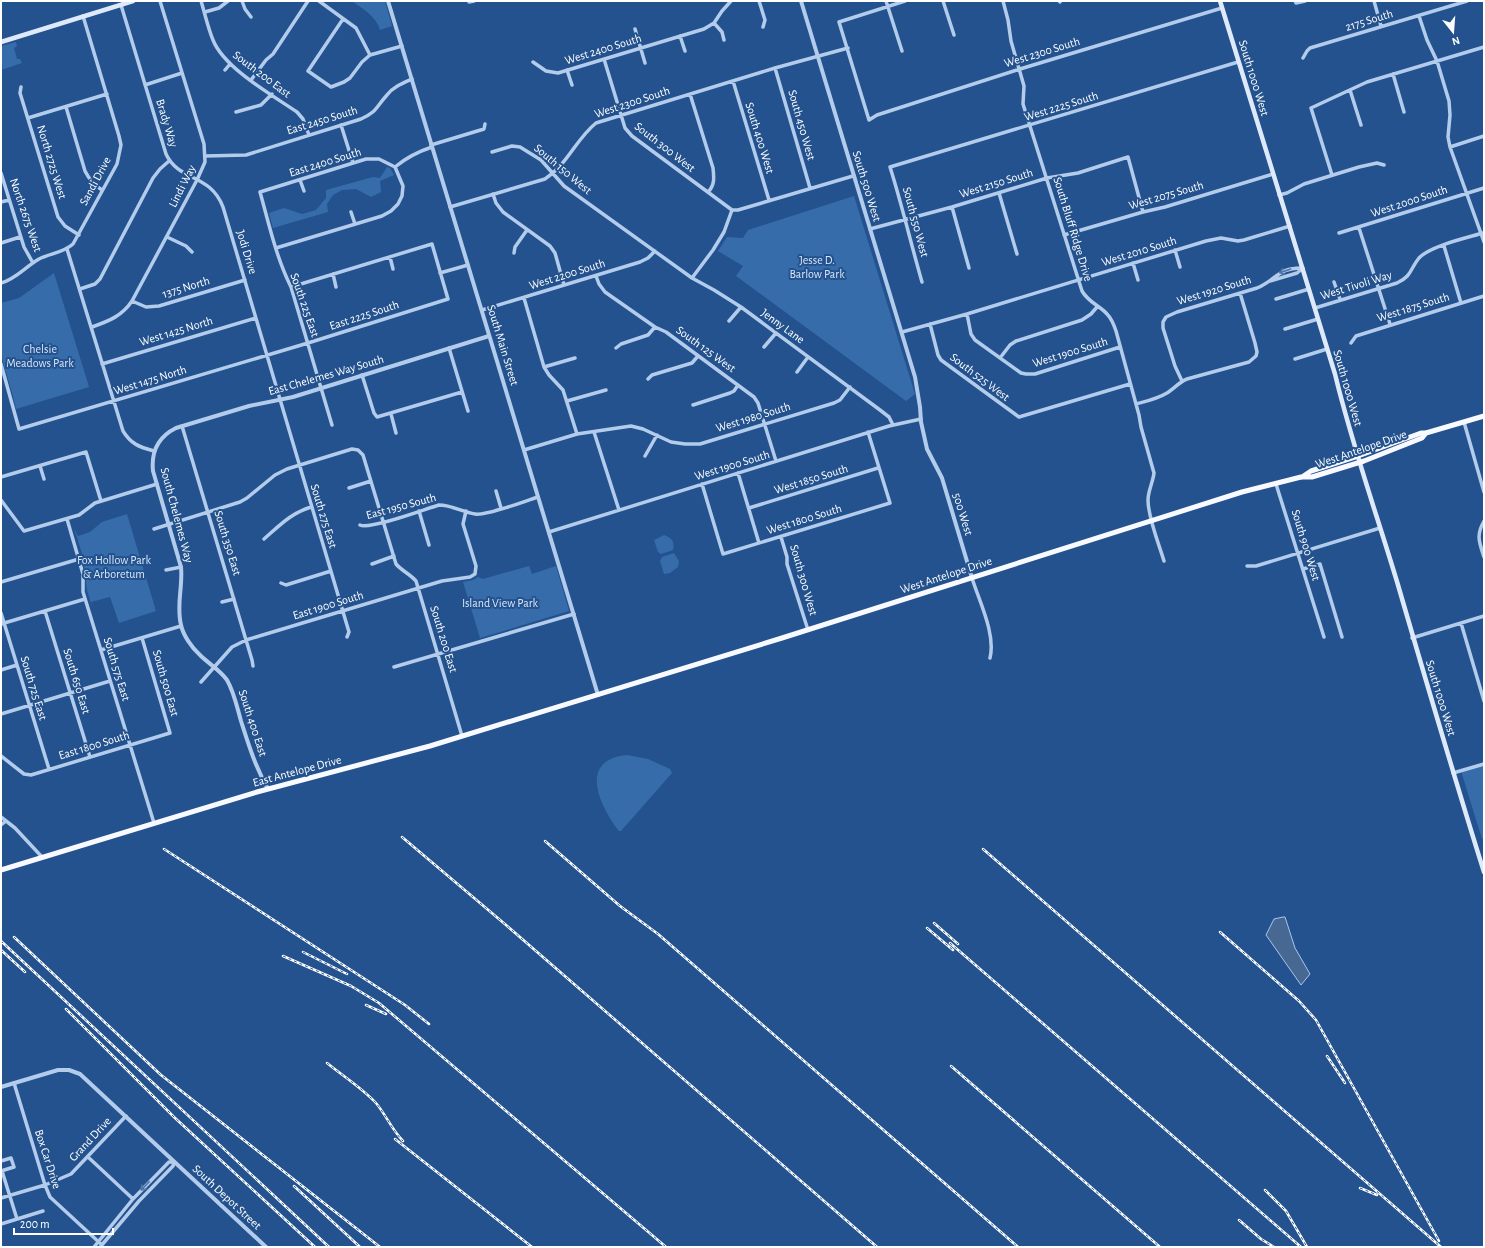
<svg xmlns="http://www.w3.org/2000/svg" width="1485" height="1248" font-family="'Alegreya Sans',sans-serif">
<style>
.green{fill:#376cab}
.water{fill:#476893;stroke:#a7c7ec}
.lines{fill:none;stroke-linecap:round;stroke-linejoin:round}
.minor{stroke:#b3ccec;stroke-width:3.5}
.tertiary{stroke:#b3ccec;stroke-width:4}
.secondary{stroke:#deeaf9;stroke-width:4.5}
.primary{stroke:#f8faff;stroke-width:5}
.rail-casing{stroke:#fff;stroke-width:2.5}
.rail{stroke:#23528e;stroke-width:1;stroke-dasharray:3;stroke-linecap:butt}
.oneway{stroke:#4e77aa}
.labels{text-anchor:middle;stroke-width:4;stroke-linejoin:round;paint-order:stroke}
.street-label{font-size:12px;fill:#fff;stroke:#23528e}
.park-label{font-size:12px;fill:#d8e7f9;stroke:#23528e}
</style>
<rect width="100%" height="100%" fill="#23528e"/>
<path class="green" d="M 352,1 L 385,1 L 392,26 L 380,30 C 376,16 363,9 352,1 Z
M 16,42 L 17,46 L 14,48 L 17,59 L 20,59 L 22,63 L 1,70 L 1,46 Z
M 387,167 L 390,168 L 394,175 L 380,181 L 381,192 L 371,197 L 356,189 L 342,190 L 333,195 L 327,204 L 328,212 L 273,228 L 269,213 L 284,208 L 302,214 L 316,210 L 326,198 L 326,190 L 373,177 L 380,178 Z
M 854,196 L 915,394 L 906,401 L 736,276 L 743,266 L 718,251 L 727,237 L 743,238 L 748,230 Z
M 54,273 L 89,387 L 16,409 L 13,396 L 1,355 L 1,303 L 19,298 Z
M 127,514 L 156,611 L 119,623 L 110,597 L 91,602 L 92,607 L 87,590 L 83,557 L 74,528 L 78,536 L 90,532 L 102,522 Z
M 664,535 C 672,538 675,542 673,550 L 661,554 L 658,552 L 654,540 Z
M 674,553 L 679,561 L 678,567 L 670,573 L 664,574 L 660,561 L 662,557 Z
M 529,566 L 532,574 L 556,566 L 569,611 L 480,638 L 463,582 L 473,580 L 478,577 L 483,579 Z
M 627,755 L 648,759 L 670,769 L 672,773 L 621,831 L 619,831 C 600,806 577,760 627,755 Z
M 1484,764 L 1484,839 L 1482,839 L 1461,771 Z"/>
<path class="water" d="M 1283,917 L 1285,917 L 1295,948 L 1310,974 L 1301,985 L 1266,935 L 1274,919 Z"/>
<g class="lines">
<path class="minor" d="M 201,1 C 205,14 208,28 213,40 C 224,68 272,95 297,112 L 303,119 L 309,135
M 242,1 L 245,9 L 251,17
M 319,1 L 356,28 L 370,55
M 469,1 L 469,2 L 474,1
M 759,1 L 765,20 L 763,27
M 886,1 L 902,51
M 905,1 L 839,22 L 869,120 L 877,115 L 1020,69 L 1222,8
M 943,1 L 954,35
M 1003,1 L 1008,20 L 1011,41 L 1024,86 L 1023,104 L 1082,291 C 1089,303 1099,305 1107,314 C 1112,319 1114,325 1116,331 L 1139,415 L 1141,427 L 1154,473 C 1153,482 1148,491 1148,500 C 1148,518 1159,544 1164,561
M 1059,1 L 1060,2
M 1295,1 L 1296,3 L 1305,1
M 1374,1 L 1381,26
M 121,5 L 166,154 C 179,182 210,173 223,207 L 349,632 L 347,637
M 205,12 L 219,8 L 228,1
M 1419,16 L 1427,40 L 1437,61 L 1449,101 L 1450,115 L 1448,137 L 1450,147 L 1484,242
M 343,19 L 308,71 L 331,87 L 344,82 L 350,78 L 362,62 L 370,55 L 402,46
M 714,23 L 722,32 L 724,40
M 635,29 L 645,63
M 680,36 L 685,51
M 1303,58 L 1307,51 L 1310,48 L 1467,1
M 604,59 L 625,128 L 632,136 L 732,210
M 533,62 L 546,71 L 558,73 L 704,29 L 714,23 L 722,11 L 731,1
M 775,68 L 810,188
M 225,70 L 230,64
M 567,70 L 572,85
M 1393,74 L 1404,112
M 251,80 L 266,60 L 273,54 L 308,1
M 733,81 L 769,200
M 145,85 L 182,73
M 21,87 L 20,93 L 58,217 L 65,226 L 79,235
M 1350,90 L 1361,125
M 690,94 L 713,168 C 714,177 715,185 708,192
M 66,107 L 85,171 C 89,179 94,185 102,190
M 236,112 L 261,105 L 272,94
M 28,118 L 107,94
M 341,125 L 353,163
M 431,145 L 484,129 L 485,124
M 1450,147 L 1484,136
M 492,152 L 512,146 L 520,147 L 541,160 L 564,186 L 692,278 L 714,290 L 741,307 L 880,410 L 889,417 L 893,425
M 205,156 L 246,155 L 361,119 C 377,112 376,107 387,95 C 393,87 403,83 412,79
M 395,167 C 407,157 417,152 432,147
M 1,173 L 24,247 L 33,263
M 1332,175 L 1311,108 L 1367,82 L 1484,47
M 300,180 L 304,191
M 999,193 L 1017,254
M 493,194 L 496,203 L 503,212 L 550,246 L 555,253 L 564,285
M 1279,195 L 1287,193 L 1304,184 L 1359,167 L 1377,163 L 1384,165
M 1,202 L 9,200
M 450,207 L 545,179 C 568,164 576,139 596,123 L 775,68 L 848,48
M 952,207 L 969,268
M 732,210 L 738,210 L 853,176
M 351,212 L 355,224
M 1359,228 L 1390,324
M 870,229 L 952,207 L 1047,178 L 1078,173 L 1128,157 L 1143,212
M 1339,233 L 1484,188
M 1064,235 L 1143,212 L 1165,207 L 1273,174
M 167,237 L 186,246 L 192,252
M 1,243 L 20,237
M 1444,246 L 1461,303
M 276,248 L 382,216 L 391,211 L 398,204 L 402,196 L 403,186 L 395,167 L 379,159 L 366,159 L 260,192 C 269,224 276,257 291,287 L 332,425
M 67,249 L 123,431 C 131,444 139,447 154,451
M 1175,250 L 1180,267
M 514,253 L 515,247 L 527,230
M 390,257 L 393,269
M 1133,263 L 1138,280
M 440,273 L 468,265
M 333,274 L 336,287
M 596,276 L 599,284 L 605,292 L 655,327 L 666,332 L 754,397 L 758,403 L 776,461
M 692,278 L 713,250 L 724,232 L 732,210
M 1270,281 L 1297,273 L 1303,268
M 922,282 C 911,244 902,205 890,167 L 1238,62
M 1334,282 L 1340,299
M 1,283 C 16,279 25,267 39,259 C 51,253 63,253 73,244 L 117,164 L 121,145 L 119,136 L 83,16
M 80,289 L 95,284 L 100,279 L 153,178 L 160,169 L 169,161
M 524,298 L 544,367 L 549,375 L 563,390 L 577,434
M 1276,299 L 1309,289
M 132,301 L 146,307 L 159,306 L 245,280
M 1315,308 L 1397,283 C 1412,276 1410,269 1419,258 C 1430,246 1466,238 1483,233
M 482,310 L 640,262 L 648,258 L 655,251
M 967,314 L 971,334 L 975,340 L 1021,373 L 1026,374 L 1035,374 L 1120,347
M 729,321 L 741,307
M 930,324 L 938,355 L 941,360 L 1019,417 L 1130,384
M 92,327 C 109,321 122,316 132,301 L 197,180 L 205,162 L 204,144 L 160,1
M 1285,329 L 1318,319
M 902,332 L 967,314 L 1206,241 L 1221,238 L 1238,241 L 1244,240 L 1290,226
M 1351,343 L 1356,336 L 1484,296
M 764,347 L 776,333
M 449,348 L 468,411
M 616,348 L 621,344 L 648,335 L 655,327
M 1000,358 L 1010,345 L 1016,341 L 1082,320 L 1091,314 L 1097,307
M 1295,359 L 1327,349
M 1,364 L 19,429 L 308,343 L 448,299 L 432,244 L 291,287
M 102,364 L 256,318
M 544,367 L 575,358
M 797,372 L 808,357
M 362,375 L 374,413 L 377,417 L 462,392
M 648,379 L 652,375 L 692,363 L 698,356
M 1182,381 L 1175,366 L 1163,328 L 1163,322 L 1166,317 L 1177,312 L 1257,288 C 1276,280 1279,267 1303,268
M 567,401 L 606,390
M 1136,404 C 1147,401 1157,399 1167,393 C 1174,389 1179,382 1187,379 L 1249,362 L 1256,356 L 1257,352 L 1255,343 L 1240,293
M 693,405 L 730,393 L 734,391 L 738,385
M 391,414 L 396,433
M 1464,422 L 1484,492
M 182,426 L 252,660 L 253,666
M 594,432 L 619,510
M 524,450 L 577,434 L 631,426 L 643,429 L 671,442 L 685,444 L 700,444 L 834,403 L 840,400 L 850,387
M 645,456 L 657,435
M 40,466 L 44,479
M 738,473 L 759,543
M 1,477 L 86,452 L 101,501
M 702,484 L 723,554 L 890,503 L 868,432
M 1276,484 L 1324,637
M 349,488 L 371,481
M 496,491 L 501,508
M 1,500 L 24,531 L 79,515 L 95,503 L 157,484
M 749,508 L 878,468
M 419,511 L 429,545
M 67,519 L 83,574 L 83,592 L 154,823
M 1484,521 C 1476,535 1479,542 1484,557
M 360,525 C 370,530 425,509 439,505 C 452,505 462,512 475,514 C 487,516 525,501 538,497
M 154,529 L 240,502 L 247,498 L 275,475 L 287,469 L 352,449 L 358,450 L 363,455 L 396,564 C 402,571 410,574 416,581 L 462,736
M 549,532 L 889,426 L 921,419
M 781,537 L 787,557 L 787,564 L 808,630
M 264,539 C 279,526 291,513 311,507
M 372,564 L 394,556
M 1247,566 L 1256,566 L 1380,528
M 1303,569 L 1320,564 L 1342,637
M 166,570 L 181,567
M 972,578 C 979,601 996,634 990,658
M 1,582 L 79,559
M 281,583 L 286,585 L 331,571
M 222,602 L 234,599
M 45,611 L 90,757
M 1,613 L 49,769
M 1461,623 L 1484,701
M 1,624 L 85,599
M 1412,638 L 1484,616
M 101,650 L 181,626
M 394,667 L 574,614
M 1,670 L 17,665
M 201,682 L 232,647 L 246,640 L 442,581 L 470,577 L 475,574 L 476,566 L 463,524 L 466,511
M 1,714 L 110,681
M 1,756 L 24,774 L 31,775 L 170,733 L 142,638
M 1453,773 L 1484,764
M 1,817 L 15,828 L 42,857
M 1,825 L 6,821
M 14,1083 L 45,1185 L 50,1197 L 102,1245
M 88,1157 L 133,1199
M 1,1161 L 11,1158 L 14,1167 L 1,1171
M 2,1171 L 17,1219
M 1,1198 L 45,1185 L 71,1174 L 126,1116
M 1,1224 L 43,1211
M 101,1246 L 139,1201 L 173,1166 L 174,1162
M 94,1247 L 133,1199 L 169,1162 L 174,1162"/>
<path class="tertiary" d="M 388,1 L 598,695
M 801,1 L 915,377 L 920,407 L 921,422 L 927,449 L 942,478 L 972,578
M 268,789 C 255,766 249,746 241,721 C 237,707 234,692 227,680 C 220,670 209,664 200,655 C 192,648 183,635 181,625 C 176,605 183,587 181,567 L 153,471 C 151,452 158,437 176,428 L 249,406 L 293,397 L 489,336
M 1,1087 L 58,1070 L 69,1070 L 80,1074 L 266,1247"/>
<path class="secondary" d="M 1220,1 L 1335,374 C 1352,445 1377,515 1398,585 C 1426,681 1454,777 1484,872
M 1,42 L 133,1"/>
<path class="primary" d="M 1302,477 L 1311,471 L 1358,456 L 1421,433 L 1426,433 L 1484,416
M 1,870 L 257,792 L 430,746 L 782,638 L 1242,492 L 1301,477 L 1312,477 L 1364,461 L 1422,438 L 1426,433"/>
<defs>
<path id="rail" d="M 402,837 L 506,925 L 877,1247
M 545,841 L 620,906 L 658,934 L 1018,1247
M 164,849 L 405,1005 L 429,1024
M 983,849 L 1441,1247
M 934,923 L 958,944
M 927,928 L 953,950
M 1220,932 L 1299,1001 L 1316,1020 L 1439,1241
M 14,937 L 161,1075 L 380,1247
M 1,941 L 329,1247
M 950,943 L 1301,1247
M 1,950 L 25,972
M 303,952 L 347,974
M 283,956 L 351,986 L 379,1003 L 666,1247
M 366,1005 L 386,1014
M 66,1009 L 175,1118 L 315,1247
M 1327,1056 L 1345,1083
M 327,1063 C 343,1076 362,1088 376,1103 C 386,1115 392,1130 403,1141
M 951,1066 L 1160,1247
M 395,1139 L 532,1247
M 294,1186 L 360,1247
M 1360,1188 L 1377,1195
M 1265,1190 L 1286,1211 L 1307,1247
M 1239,1220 L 1261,1239 L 1274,1247"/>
</defs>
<use href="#rail" class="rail-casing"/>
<use href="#rail" class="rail"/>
</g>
<defs><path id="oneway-shaft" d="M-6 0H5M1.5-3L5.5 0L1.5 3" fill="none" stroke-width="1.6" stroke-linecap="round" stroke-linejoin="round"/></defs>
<g class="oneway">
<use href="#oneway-shaft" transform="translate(1285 271) rotate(161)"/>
<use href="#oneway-shaft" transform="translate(145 1186) rotate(134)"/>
</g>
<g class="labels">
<g class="street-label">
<text transform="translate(1369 20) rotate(-17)" y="4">2175 South</text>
<text transform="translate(603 49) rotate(-17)" y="4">West 2400 South</text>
<text transform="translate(1042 52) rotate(-17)" y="4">West 2300 South</text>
<text transform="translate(262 74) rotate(37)" y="4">South 200 East</text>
<text transform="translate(1254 78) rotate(73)" y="4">South 1000 West</text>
<text transform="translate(632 102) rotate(-18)" y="4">West 2300 South</text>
<text transform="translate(1061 106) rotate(-17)" y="4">West 2225 South</text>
<text transform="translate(322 120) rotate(-17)" y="4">East 2450 South</text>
<text transform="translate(167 123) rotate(73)" y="4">Brady Way</text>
<text transform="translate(802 125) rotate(74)" y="4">South 450 West</text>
<text transform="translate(760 138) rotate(73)" y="4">South 400 West</text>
<text transform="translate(665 147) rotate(38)" y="4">South 300 West</text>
<text transform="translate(52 162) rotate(73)" y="4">North 2725 West</text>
<text transform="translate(325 162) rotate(-17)" y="4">East 2400 South</text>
<text transform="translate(563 169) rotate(40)" y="4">South 150 West</text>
<text transform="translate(95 181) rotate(-62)" y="4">Sandi Drive</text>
<text transform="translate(996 183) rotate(-17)" y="4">West 2150 South</text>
<text transform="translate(182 186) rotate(-63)" y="4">Lindi Way</text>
<text transform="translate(867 186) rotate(73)" y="4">South 500 West</text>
<text transform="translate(1166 195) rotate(-16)" y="4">West 2075 South</text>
<text transform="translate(1409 201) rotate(-18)" y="4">West 2000 South</text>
<text transform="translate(26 215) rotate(71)" y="4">North 2675 West</text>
<text transform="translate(916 222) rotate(75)" y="4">South 550 West</text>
<text transform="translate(1073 229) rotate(73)" y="4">South Bluff Ridge Drive</text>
<text transform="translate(1139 251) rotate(-17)" y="4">West 2010 South</text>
<text transform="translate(247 252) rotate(73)" y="4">Jodi Drive</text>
<text transform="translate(567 274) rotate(-17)" y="4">West 2200 South</text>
<text transform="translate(1356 285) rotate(-17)" y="4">West Tivoli Way</text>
<text transform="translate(186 287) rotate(-17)" y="4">1375 North</text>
<text transform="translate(1214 290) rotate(-17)" y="4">West 1920 South</text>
<text transform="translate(305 305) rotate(71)" y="4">South 225 East</text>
<text transform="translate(1413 307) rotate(-17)" y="4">West 1875 South</text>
<text transform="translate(364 315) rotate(-18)" y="4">East 2225 South</text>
<text transform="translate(783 326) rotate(36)" y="4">Jenny Lane</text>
<text transform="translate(176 331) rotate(-17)" y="4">West 1425 North</text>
<text transform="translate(503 345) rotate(73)" y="4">South Main Street</text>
<text transform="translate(706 349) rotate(36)" y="4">South 125 West</text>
<text transform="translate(1070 352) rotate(-17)" y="4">West 1900 South</text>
<text transform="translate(326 375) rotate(-16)" y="4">East Chelemes Way South</text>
<text transform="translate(980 377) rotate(37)" y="4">South 525 West</text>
<text transform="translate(150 380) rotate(-17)" y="4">West 1475 North</text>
<text transform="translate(1348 388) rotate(74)" y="4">South 1000 West</text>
<text transform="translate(753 417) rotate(-17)" y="4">West 1980 South</text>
<text transform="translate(1361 449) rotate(-19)" y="4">West Antelope Drive</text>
<text transform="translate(732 465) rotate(-17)" y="4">West 1900 South</text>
<text transform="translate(811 479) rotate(-17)" y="4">West 1850 South</text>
<text transform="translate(401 506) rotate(-15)" y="4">East 1950 South</text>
<text transform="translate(963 514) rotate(73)" y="4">500 West</text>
<text transform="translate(177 515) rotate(75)" y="4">South Chelemes Way</text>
<text transform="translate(324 516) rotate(73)" y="4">South 275 East</text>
<text transform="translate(804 519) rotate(-17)" y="4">West 1800 South</text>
<text transform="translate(228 543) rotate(73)" y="4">South 350 East</text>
<text transform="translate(1306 545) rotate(73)" y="4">South 900 West</text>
<text transform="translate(946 575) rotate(-18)" y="4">West Antelope Drive</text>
<text transform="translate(804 580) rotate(74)" y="4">South 300 West</text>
<text transform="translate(328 605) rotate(-17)" y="4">East 1900 South</text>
<text transform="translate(444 639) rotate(73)" y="4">South 200 East</text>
<text transform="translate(117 669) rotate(73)" y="4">South 575 East</text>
<text transform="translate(77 681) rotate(73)" y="4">South 650 East</text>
<text transform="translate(166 683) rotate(74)" y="4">South 500 East</text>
<text transform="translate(34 688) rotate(73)" y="4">South 725 East</text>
<text transform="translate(1441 698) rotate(73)" y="4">South 1000 West</text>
<text transform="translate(253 723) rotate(72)" y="4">South 400 East</text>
<text transform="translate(94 745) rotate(-17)" y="4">East 1800 South</text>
<text transform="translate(297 771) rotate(-15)" y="4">East Antelope Drive</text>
<text transform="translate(90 1139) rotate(-47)" y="4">Grand Drive</text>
<text transform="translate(48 1159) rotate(72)" y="4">Box Car Drive</text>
<text transform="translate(227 1197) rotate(43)" y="4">South Depot Street</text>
</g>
<g class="park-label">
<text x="817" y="264">Jesse D.<tspan x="817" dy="14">Barlow Park</tspan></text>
<text x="40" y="353">Chelsie<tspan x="40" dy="14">Meadows Park</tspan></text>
<text x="114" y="564">Fox Hollow Park<tspan x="114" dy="14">&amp; Arboretum</tspan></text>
<text x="500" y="607">Island View Park</text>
</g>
</g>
<rect width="1485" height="1248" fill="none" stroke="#ffffff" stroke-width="4"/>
<g transform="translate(1453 32) rotate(163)" stroke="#23528e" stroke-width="3" paint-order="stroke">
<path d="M0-3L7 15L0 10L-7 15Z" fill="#ffffff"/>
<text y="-6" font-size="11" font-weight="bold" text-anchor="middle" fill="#ffffff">N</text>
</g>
<path d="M14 1228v6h99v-6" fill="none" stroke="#ffffff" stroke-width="2"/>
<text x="20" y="1228" font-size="12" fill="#ffffff" stroke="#23528e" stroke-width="3" paint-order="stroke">200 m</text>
</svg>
